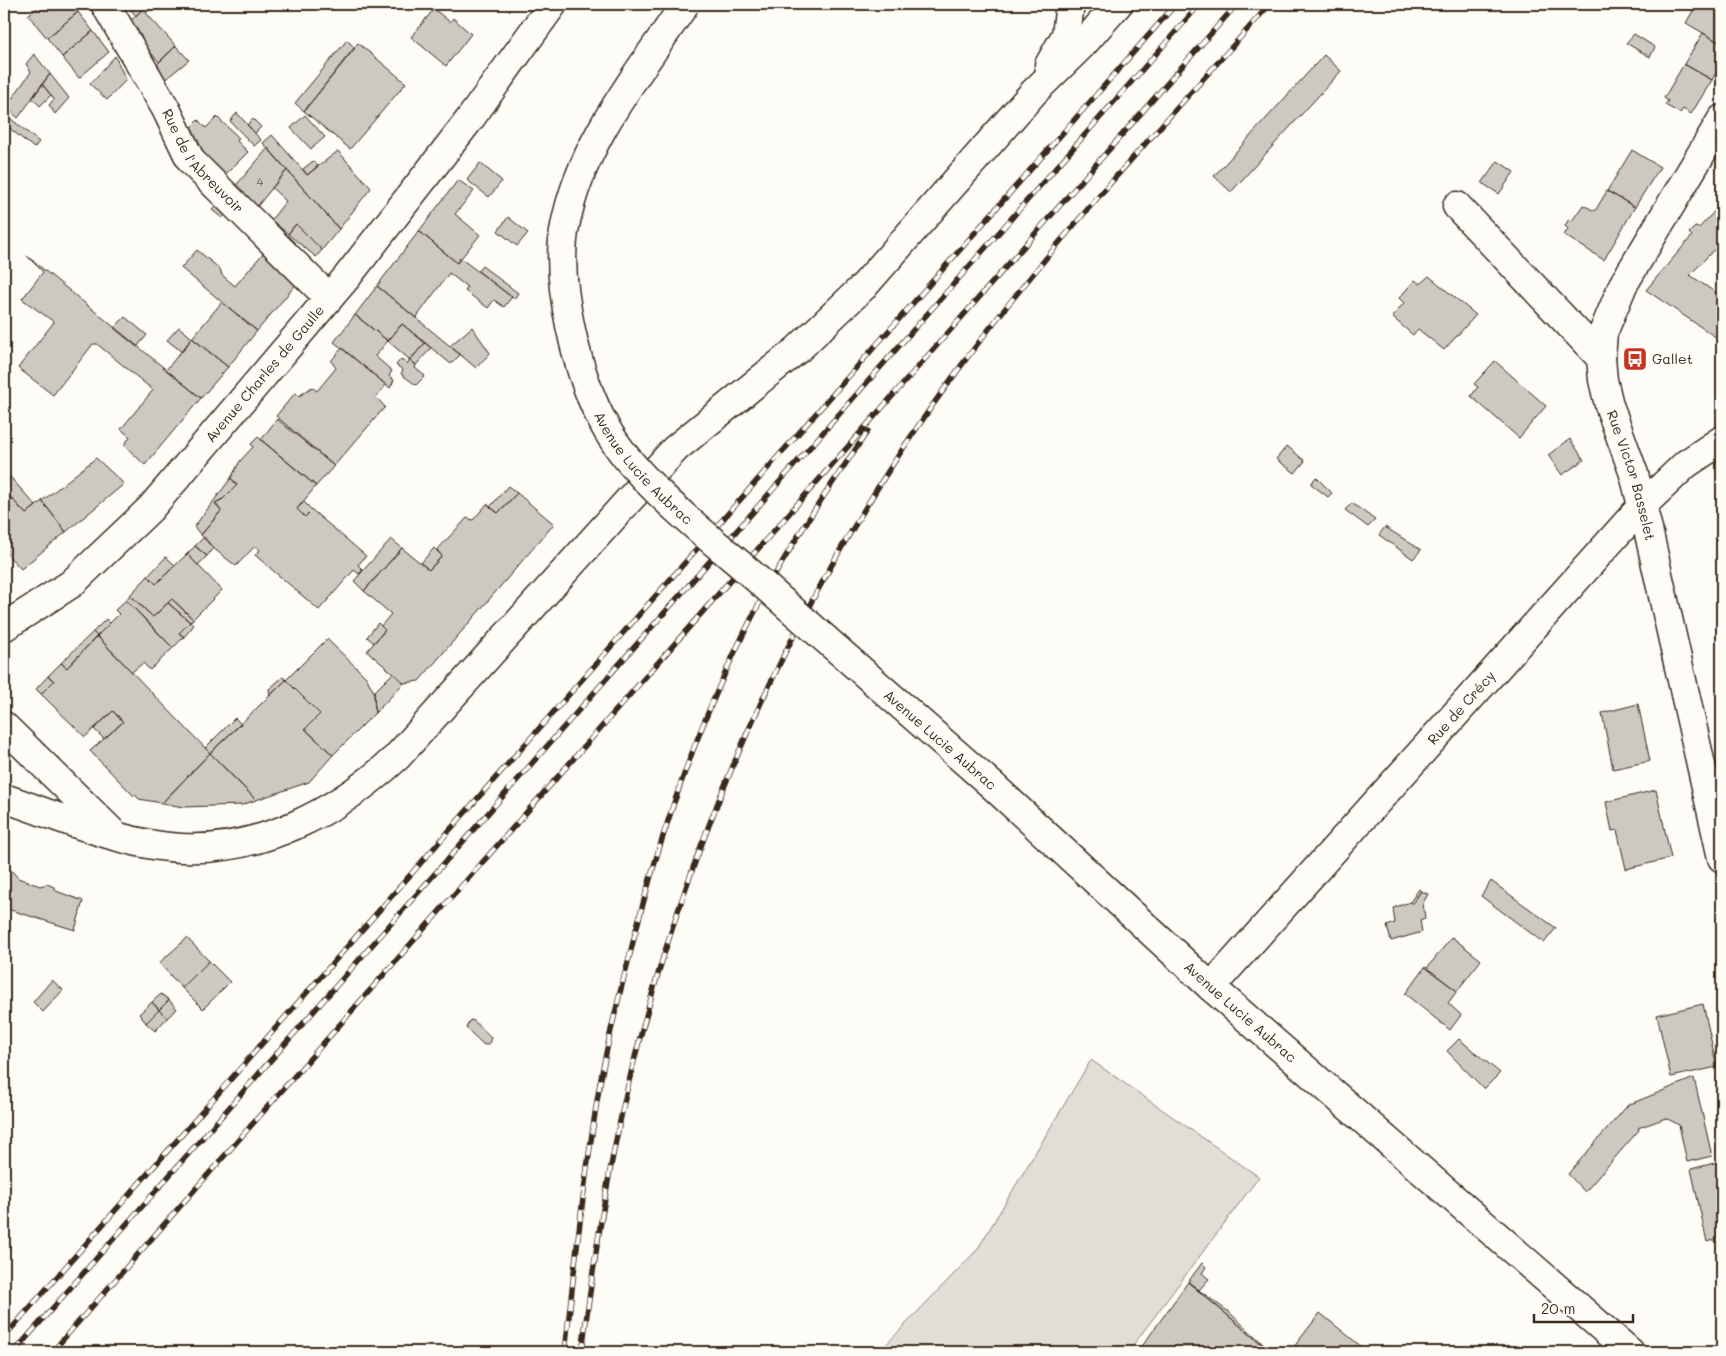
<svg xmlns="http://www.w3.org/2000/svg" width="1726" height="1356" font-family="Mali,sans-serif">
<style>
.green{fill:#e1ded7;stroke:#8e847a}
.building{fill:#cdc8c2;stroke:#3b2a1e}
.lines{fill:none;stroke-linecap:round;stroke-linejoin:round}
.minor-casing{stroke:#3b2a1e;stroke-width:31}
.major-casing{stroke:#3b2a1e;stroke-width:31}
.minor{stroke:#fdfcf7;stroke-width:28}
.major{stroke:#fdfcf7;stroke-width:28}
.rail-casing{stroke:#3b2a1e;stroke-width:5.5}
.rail{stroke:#fdfcf7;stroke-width:4;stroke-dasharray:11;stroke-linecap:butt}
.major-bridge-casing{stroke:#3b2a1e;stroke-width:31;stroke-linecap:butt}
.major-bridge{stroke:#fdfcf7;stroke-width:28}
.labels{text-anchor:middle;stroke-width:4.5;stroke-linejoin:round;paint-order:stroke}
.number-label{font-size:11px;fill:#605247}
.street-label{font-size:14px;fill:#3b2a1e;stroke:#fdfcf7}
.poi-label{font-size:14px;fill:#3b2a1e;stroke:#fdfcf7;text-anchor:start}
</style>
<rect width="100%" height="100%" fill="#fdfcf7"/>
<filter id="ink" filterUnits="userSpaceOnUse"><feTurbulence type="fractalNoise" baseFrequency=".02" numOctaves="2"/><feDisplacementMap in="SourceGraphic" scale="10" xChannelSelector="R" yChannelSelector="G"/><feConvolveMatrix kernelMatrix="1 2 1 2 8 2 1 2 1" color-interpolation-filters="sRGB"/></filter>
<g filter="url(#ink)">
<path class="green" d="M 1091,1060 L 1259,1177 L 1128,1352 L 879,1352 L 977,1250 Z"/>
<path class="building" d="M 43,4 L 71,4 L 78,12 L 47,38 L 28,15 Z
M 135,4 L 146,6 L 136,16 L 130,9 Z
M 144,4 L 156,4 L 146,13 L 176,46 L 159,62 L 126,25 L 146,6 Z
M 1697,4 L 1722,4 L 1722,44 L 1686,23 Z
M 434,9 L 450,22 L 453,18 L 471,34 L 446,66 L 411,37 Z
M 78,12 L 93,31 L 62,57 L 47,38 Z
M 93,31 L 109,52 L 79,78 L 62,57 Z
M 1703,33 L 1722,44 L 1722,62 L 1712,80 L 1684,64 Z
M 1634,34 L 1655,47 L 1650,57 L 1626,43 Z
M 347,40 L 355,48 L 304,111 L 295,103 Z
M 358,43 L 406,83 L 350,149 L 304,111 Z
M 176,46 L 189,60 L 162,82 L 151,70 Z
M 34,54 L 50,74 L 18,118 L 6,107 L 31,72 L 26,64 Z
M 1324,55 L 1341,71 L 1231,192 L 1214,176 Z
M 115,56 L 126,80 L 107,100 L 90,84 Z
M 1684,64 L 1712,80 L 1691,114 L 1683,109 L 1680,113 L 1665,105 L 1668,101 L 1664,98 Z
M 50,74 L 69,98 L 55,114 L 49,105 L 54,99 L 42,84 Z
M 42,84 L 51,95 L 40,106 L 32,98 Z
M 4,113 L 39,142 L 34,148 L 4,124 Z
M 237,113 L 261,140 L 254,146 L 230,121 Z
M 305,115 L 325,137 L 311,149 L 291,128 Z
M 217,117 L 239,138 L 237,141 L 248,152 L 222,178 L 183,135 L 198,120 L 206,128 Z
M 253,119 L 261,127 L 255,133 L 247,125 Z
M 272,135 L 307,175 L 338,151 L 371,188 L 339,229 L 263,143 Z
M 268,148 L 287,170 L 251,214 L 233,189 Z
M 1632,150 L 1660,167 L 1635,207 L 1607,191 Z
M 313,161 L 318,166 L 307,175 L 303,169 Z
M 1498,161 L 1514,172 L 1499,194 L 1482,183 Z
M 480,163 L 502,181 L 489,197 L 467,180 Z
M 287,170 L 339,229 L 322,250 L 296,224 L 288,234 L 271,220 L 286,201 L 272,188 Z
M 458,180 L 474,191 L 455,214 L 480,235 L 457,263 L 419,231 Z
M 1607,191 L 1635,207 L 1604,260 L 1564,235 L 1568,229 L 1565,226 L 1569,219 L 1572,221 L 1583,205 L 1595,211 Z
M 1722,203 L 1722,241 L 1690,275 L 1722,297 L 1722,337 L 1720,340 L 1646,290 L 1692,236 L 1689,233 L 1695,227 L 1699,228 Z
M 217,204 L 227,213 L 222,218 L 212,210 Z
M 508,217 L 528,233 L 517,246 L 498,231 Z
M 296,224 L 322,250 L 316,257 L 288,234 Z
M 419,231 L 457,263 L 460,258 L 512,297 L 504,307 L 494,300 L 488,308 L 465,291 L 467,287 L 449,273 L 416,318 L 377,286 Z
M 197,250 L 220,269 L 222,275 L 235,286 L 265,251 L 298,282 L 257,331 L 181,268 Z
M 27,256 L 201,398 L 145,465 L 124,445 L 130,437 L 121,429 L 153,390 L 97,344 L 93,344 L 53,395 L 18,368 L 54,322 L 22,299 L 43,272 Z
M 482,266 L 518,293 L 514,299 L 478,271 Z
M 1429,276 L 1476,315 L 1444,350 L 1418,329 L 1413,335 L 1392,317 L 1404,303 L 1399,298 L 1415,280 L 1420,284 Z
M 377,286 L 450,346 L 460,355 L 451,364 L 402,324 L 388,341 L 355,315 Z
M 222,302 L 257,331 L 228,367 L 192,338 Z
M 355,315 L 388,341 L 375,356 L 392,371 L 389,376 L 394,380 L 390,388 L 334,342 Z
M 125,317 L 147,335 L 137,347 L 114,328 Z
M 402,324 L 425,343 L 410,360 L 388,341 Z
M 179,327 L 192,338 L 182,352 L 167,340 Z
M 472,327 L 490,353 L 476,368 L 450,346 Z
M 192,338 L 228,367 L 201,398 L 166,370 Z
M 425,343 L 431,348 L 416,365 L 410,360 Z
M 342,348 L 386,385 L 376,397 L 385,407 L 334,466 L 276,416 L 295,393 L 299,396 L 312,387 L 317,391 L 336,368 L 331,361 Z
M 401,359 L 407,364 L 410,360 L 416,365 L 415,368 L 425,376 L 416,385 L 401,374 L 403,370 L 396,365 Z
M 1495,361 L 1546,406 L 1519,438 L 1471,396 L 1478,387 L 1474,384 Z
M 277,419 L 334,466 L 316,486 L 261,440 Z
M 258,437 L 316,486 L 297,509 L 305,517 L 312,510 L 366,556 L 358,565 L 363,570 L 359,574 L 354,570 L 319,610 L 255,555 L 260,550 L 255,546 L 236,566 L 213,548 L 201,535 L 221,511 L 215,503 L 223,499 L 237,485 L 231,478 L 240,461 L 253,447 L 251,444 Z
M 1570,439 L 1584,460 L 1562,475 L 1548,455 Z
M 1287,446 L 1305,461 L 1295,473 L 1276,459 Z
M 96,458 L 124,484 L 66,532 L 42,501 Z
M 4,470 L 36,506 L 26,514 L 4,490 Z
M 1316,477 L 1332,493 L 1328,497 L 1311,484 Z
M 231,478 L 237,485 L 223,499 L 215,503 L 221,511 L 201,535 L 194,527 Z
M 508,486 L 517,493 L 498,513 L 490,507 Z
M 4,490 L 26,514 L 42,501 L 66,532 L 21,569 L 4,551 Z
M 517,493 L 554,524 L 419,681 L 404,683 L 367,651 L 385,630 L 381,626 L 391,614 L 364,591 L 402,548 L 429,570 L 442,556 L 437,550 L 467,518 L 473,520 L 487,504 L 498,513 Z
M 304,502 L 312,510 L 305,517 L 297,509 Z
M 1352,503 L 1375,520 L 1368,527 L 1345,510 Z
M 1385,527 L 1421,550 L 1413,559 L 1379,535 Z
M 204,537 L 213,548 L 207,556 L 195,546 Z
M 391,539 L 402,548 L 364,591 L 354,581 Z
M 195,546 L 207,556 L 198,565 L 187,554 Z
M 434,548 L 442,556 L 429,570 L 421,563 Z
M 187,554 L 222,590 L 193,619 L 172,599 L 153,617 L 130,595 L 148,576 L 156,584 Z
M 166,557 L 175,565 L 156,584 L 148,576 Z
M 130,595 L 153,617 L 168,603 L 190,622 L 179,633 L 184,637 L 173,648 L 126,600 Z
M 172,599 L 193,619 L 190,622 L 168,603 Z
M 126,600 L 173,648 L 150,670 L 143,663 L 132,672 L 97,636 L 119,614 L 115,610 Z
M 106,619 L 110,623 L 97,636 L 93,632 Z
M 190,622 L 194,625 L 184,637 L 179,633 Z
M 378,623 L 385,630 L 374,643 L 367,637 Z
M 93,632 L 97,636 L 67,668 L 61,663 Z
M 97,636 L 210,753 L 162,803 L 139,799 L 135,795 L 134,796 L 90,751 L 123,722 L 113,711 L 85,737 L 41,694 L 54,681 L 48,676 L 61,663 L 67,668 Z
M 327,639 L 366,677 L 374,692 L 375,713 L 333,755 L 305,729 L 320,714 L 286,680 L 270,696 L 269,689 L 283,677 L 286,680 Z
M 393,673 L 404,683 L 375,713 L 374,692 Z
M 48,676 L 54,681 L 41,694 L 36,689 Z
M 286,680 L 320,714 L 305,729 L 333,755 L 309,782 L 256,800 L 210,753 Z
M 1638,704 L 1650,761 L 1613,769 L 1602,713 Z
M 113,711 L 123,722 L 104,739 L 94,729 Z
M 235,718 L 241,724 L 210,753 L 205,748 Z
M 210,753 L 256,800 L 242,805 L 183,807 L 162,803 Z
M 1656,790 L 1671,858 L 1626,869 L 1617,830 L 1612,831 L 1606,802 Z
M 4,862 L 18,878 L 40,886 L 47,884 L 54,887 L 56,891 L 83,901 L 75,930 L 4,908 Z
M 1491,881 L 1556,928 L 1544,943 L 1481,896 Z
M 1419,889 L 1421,891 L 1412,904 L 1410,902 Z
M 1421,891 L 1428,894 L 1423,903 L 1425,918 L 1420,920 L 1422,932 L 1391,941 L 1387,926 L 1395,923 L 1393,908 L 1410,902 L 1412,904 Z
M 1452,937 L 1481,960 L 1457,991 L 1427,968 Z
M 187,938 L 209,961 L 182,988 L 159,963 Z
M 209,961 L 230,982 L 203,1009 L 182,988 Z
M 1425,967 L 1457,991 L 1448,1003 L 1461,1015 L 1450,1030 L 1405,994 Z
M 52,980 L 63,990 L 43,1012 L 33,1002 Z
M 161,994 L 169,1000 L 159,1010 L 152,1002 Z
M 169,1000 L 177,1009 L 167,1018 L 159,1010 Z
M 152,1002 L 159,1010 L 146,1023 L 139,1014 Z
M 1703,1004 L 1717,1067 L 1671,1077 L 1657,1015 Z
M 159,1010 L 167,1018 L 155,1031 L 146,1023 Z
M 470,1020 L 474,1021 L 491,1037 L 489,1044 L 484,1045 L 466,1028 Z
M 1459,1039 L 1500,1073 L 1484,1089 L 1447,1051 Z
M 1694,1078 L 1712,1156 L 1687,1162 L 1679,1125 L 1666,1118 L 1638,1128 L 1639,1130 L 1585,1192 L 1568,1174 L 1628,1105 Z
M 1722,1161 L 1722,1238 L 1707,1242 L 1691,1169 Z
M 1202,1263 L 1206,1267 L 1202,1273 L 1209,1279 L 1199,1290 L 1188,1282 Z
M 1188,1282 L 1230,1313 L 1272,1352 L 1271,1352 Z
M 1188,1282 L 1225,1313 L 1271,1352 L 1138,1352 Z
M 1320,1313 L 1368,1352 L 1290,1352 Z"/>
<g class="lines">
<defs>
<g id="minor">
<path id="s1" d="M 105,4 L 166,109 L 191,161 L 329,298"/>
<path id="s2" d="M 1722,119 L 1623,285 L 1603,333 L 1601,358 L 1603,380 L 1609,405 L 1634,474 L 1647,525 L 1722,858"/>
<path d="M 1457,206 L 1601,358"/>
<path id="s3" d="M 4,627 L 71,584 L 150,509 L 347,277 L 470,119 L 553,4"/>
<path id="s4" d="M 1211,987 L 1642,506 L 1686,464 L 1722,440"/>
</g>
<g id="major">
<path d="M 1049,65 L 1066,35 L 1070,4"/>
<path d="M 4,726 L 111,831"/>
<path id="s5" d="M 993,786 L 1211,987 L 1630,1352"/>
<path d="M 4,798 C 58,816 125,846 182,848 C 262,852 340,810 397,757 L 675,449 L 798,349 L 864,286 L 1034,92 L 1083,44 L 1118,4"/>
</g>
</defs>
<use href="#minor" class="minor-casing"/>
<use href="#major" class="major-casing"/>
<use href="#minor" class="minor"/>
<use href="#major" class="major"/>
<defs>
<path id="rail" d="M 4,1337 L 1176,4
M 14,1352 L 1200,4
M 52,1352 L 1237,4
M 565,1352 C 575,1262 585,1172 600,1083 C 608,1041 618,999 629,958 C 659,835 700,715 760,602 C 791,543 830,486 868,431
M 582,1352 C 594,1257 609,1162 632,1069 C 694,819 804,578 958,370 C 1053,241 1164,124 1270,4"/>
</defs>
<use href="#rail" class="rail-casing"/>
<use href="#rail" class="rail"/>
<defs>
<g id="major-bridge">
<path id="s6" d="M 685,4 C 639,73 581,142 565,226 C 554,282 578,379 606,428 C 636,481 703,532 749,572 C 830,643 911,715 993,786"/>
</g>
</defs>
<use href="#major-bridge" class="major-bridge-casing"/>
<use href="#major-bridge" class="major-bridge"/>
</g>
</g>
<defs>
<symbol id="bus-square" viewBox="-11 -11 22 22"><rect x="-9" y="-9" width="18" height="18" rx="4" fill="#c8321e" stroke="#fdfcf7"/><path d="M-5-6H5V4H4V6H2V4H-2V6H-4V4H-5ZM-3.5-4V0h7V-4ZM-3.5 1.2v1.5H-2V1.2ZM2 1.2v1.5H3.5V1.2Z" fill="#fff"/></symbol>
</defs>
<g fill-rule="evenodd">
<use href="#bus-square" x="1621" y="345" width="28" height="28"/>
</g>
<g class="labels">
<g class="number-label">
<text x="260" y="186">4</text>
</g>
<g class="street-label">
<text dy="5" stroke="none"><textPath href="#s1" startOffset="186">Rue de l'Abreuvoir</textPath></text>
<text dy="5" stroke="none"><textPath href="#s3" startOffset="366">Avenue Charles de Gaulle</textPath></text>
<text dy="5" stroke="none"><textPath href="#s6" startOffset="518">Avenue Lucie Aubrac</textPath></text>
<text dy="5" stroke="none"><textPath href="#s2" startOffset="392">Rue Victor Basselet</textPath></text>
<text dy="5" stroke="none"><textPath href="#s4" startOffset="375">Rue de Crécy</textPath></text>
<text transform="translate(940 740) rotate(41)" y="5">Avenue Lucie Aubrac</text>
<text dy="5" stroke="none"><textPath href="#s5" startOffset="335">Avenue Lucie Aubrac</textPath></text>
</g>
<g class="poi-label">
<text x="1652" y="364">Gallet</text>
</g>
</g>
<rect width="1726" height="1356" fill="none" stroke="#fdfcf7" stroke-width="20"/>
<rect x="10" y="10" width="1706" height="1336" fill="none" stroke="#3b2a1e" stroke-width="2" filter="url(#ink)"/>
<path d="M1534 1314v8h99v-8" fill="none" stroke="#3b2a1e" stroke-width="2.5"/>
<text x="1541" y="1314" font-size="15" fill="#3b2a1e" stroke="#fdfcf7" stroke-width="4" paint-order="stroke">20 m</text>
</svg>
